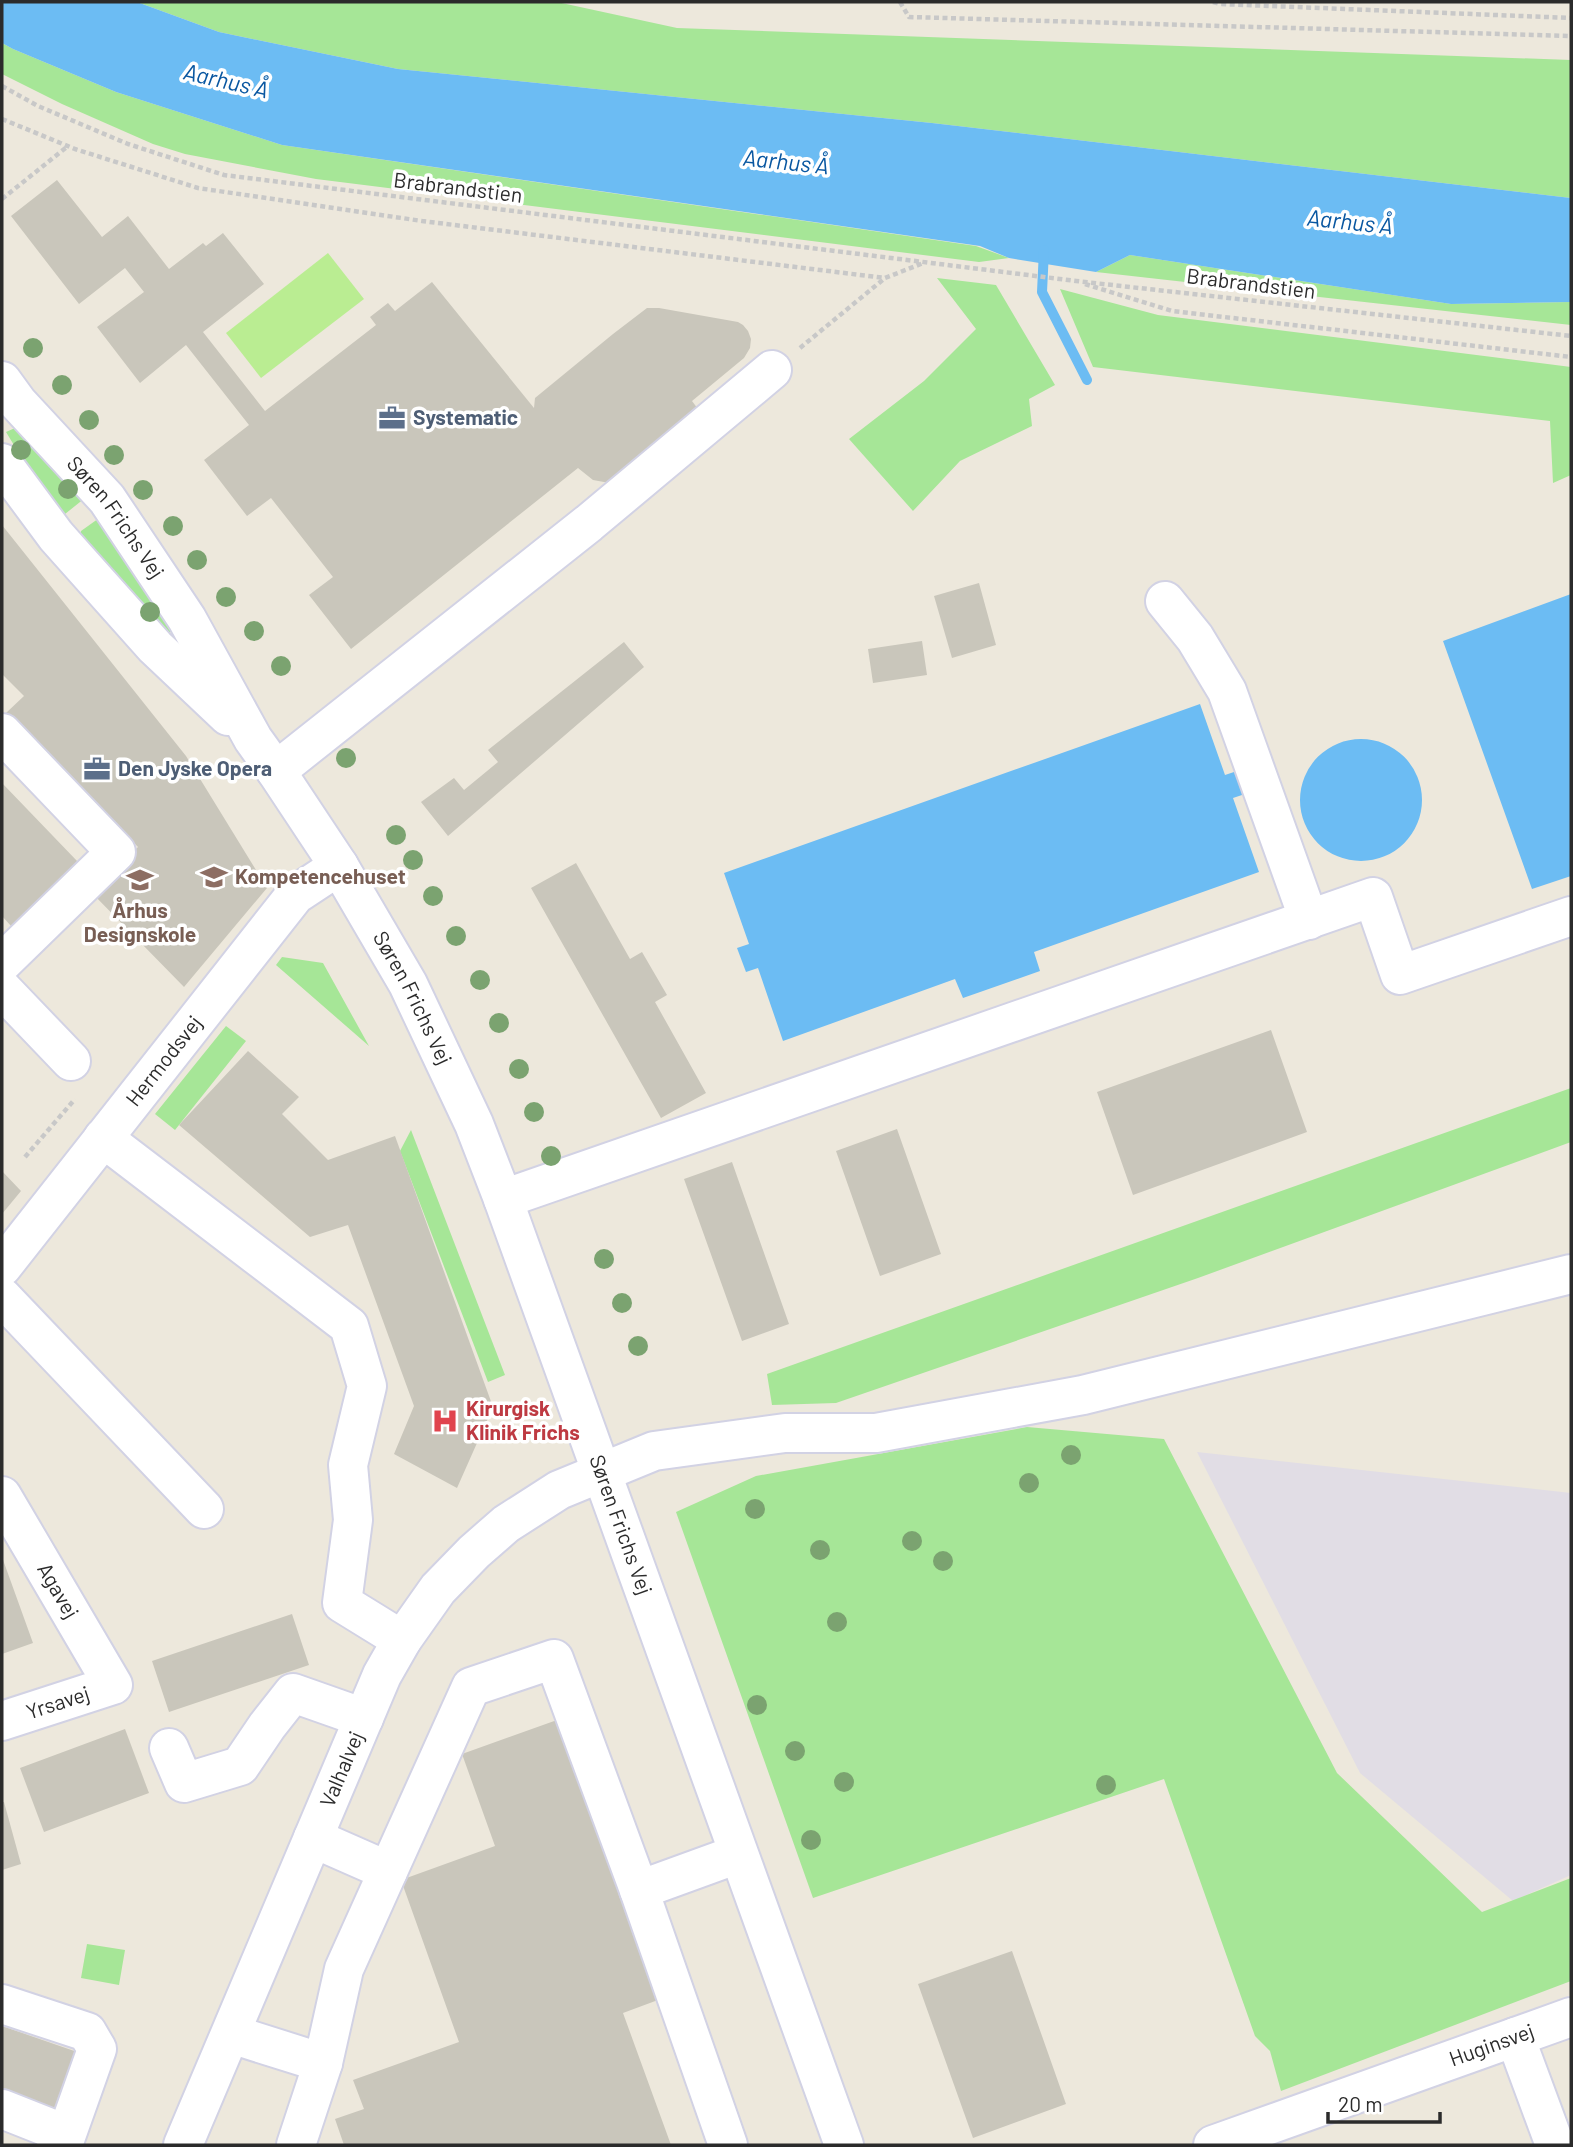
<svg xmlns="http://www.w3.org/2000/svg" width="1573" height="2147" font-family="Barlow,sans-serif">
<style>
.industrial{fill:#e1dde5}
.green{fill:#a6e697}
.pitch{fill:#baed92}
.water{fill:#6cbcf3}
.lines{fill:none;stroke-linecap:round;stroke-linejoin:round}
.stream{stroke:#6cbcf3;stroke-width:10}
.building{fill:#c9c6bb}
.minor-casing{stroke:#d2d2e4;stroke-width:42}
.path{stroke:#c8c8c8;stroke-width:4.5;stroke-dasharray:5 3.5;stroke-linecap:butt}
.minor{stroke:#fff;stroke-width:38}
.tree{fill:#7ba370}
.labels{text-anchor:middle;stroke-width:7;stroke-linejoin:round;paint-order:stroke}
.street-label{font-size:21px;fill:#2b2b2b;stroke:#fff}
.service-label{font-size:21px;font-weight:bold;fill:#4e5e75;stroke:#fff;text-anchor:start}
.education-label{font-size:21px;font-weight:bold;fill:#785e54;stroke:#fff;text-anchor:start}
.health-label{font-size:21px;font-weight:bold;fill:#be3a42;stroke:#fff;text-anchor:start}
.water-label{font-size:23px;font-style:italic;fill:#0957a1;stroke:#fff}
</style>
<rect width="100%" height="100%" fill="#ede8dc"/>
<path class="industrial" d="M 1197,1452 L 1571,1493 L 1571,1875 L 1513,1901 L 1360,1773 Z"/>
<path class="green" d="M 137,2 L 557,2 L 677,28 L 1571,60 L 1571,198 L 932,123 L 398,69 L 219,32 Z
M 2,43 L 13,49 L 116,92 L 282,145 L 976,246 L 1009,258 L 979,262 L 316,179 L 185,154 L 153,144 L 62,104 L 2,74 Z
M 1130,255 L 1451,304 L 1571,302 L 1571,325 L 1096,272 Z
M 937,278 L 996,285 L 1055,385 L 1029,399 L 1032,426 L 960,461 L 913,511 L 849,439 L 924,381 L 976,329 Z
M 1060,289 L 1158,315 L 1571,367 L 1571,475 L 1553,483 L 1550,421 L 1093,367 Z
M 15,428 L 85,498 L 65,514 L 60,512 L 29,470 L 6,432 Z
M 102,516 L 175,631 L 166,633 L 80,539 L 81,531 Z
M 282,957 L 323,963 L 369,1046 L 276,965 Z
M 226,1026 L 246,1041 L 175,1130 L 155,1114 Z
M 1571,1088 L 1571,1142 L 1198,1278 L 836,1403 L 772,1405 L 767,1374 Z
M 411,1130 L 505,1375 L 488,1382 L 400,1151 Z
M 1027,1427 L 1164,1439 L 1337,1773 L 1482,1912 L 1571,1878 L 1571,1981 L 1281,2091 L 1270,2051 L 1255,2036 L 1164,1779 L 813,1898 L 676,1512 L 756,1476 Z
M 87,1944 L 125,1950 L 119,1985 L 81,1978 Z"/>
<path class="pitch" d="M 328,253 L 364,299 L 261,378 L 226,333 Z"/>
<path class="water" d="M 2,2 L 137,2 L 219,32 L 398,69 L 932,123 L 1571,198 L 1571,302 L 1451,304 L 1130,255 L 1096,272 L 1009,258 L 980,246 L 282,145 L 116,92 L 13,49 L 2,43 Z
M 1571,594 L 1571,876 L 1532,889 L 1443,641 Z
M 1200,704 L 1225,775 L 1237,771 L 1245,794 L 1233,798 L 1259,872 L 1034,952 L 1040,971 L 963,998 L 955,979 L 783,1041 L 758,968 L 746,972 L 737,948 L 749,944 L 724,873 Z
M1300 800a61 61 0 1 1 122 0a61 61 0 1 1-122 0Z"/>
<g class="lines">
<path class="stream" d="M 1044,250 L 1042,292 L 1087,380"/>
</g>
<path class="building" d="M 57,180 L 102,237 L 128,216 L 169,269 L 203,243 L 206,246 L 223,233 L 264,284 L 203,332 L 265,411 L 376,325 L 370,317 L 388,303 L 395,311 L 432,282 L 534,408 L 535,398 L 613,334 L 647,308 L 659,308 L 738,322 L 743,325 L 748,331 L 751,339 L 750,348 L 744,358 L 692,401 L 698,409 L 615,484 L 593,480 L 578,468 L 351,649 L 309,595 L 333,577 L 271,498 L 247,516 L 204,460 L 249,425 L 186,345 L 140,383 L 97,327 L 144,292 L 125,268 L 79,304 L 11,216 Z
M 2,525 L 186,756 L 267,888 L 184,987 L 91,892 L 138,847 L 6,713 L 24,696 L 2,674 Z
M 979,583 L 996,645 L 952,658 L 934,596 Z
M 922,641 L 927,675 L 873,683 L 868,649 Z
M 624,642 L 644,667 L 448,836 L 421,802 L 454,778 L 464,790 L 498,762 L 488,750 Z
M 2,783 L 78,862 L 11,926 L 2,916 Z
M 576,863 L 630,959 L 642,952 L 667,995 L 655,1002 L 706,1093 L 661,1118 L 531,888 Z
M 1271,1030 L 1307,1132 L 1133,1195 L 1097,1092 Z
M 248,1051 L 299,1097 L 282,1114 L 328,1160 L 395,1136 L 493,1407 L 457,1488 L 394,1454 L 414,1406 L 348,1225 L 310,1237 L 179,1125 Z
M 897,1129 L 941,1254 L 880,1276 L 836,1151 Z
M 732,1162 L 789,1324 L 742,1341 L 684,1179 Z
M 2,1171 L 21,1191 L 2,1214 Z
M 2,1557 L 33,1643 L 2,1654 Z
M 292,1614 L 309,1665 L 169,1712 L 152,1661 Z
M 557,1720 L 658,2000 L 623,2013 L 671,2145 L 344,2145 L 335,2119 L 364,2109 L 353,2080 L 459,2042 L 401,1880 L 495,1846 L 462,1754 Z
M 125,1729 L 149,1793 L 44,1832 L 20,1768 Z
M 2,1802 L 4,1802 L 21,1864 L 2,1870 Z
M 1012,1951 L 1066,2104 L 973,2138 L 918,1984 Z
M 2,2026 L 83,2054 L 67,2113 L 2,2090 Z"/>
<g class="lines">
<defs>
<g id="minor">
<path id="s1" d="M 2,381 L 18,403 L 107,499 L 187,619 L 253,739 L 276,771 L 339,866 L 408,984 L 474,1124 L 503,1199 L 844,2145"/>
<path d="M 2,463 L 56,536 L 155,647 L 228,716"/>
<path d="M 1165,601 L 1195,638 L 1227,691 L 1309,920"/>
<path d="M 2,733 L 116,852 L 2,963"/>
<path d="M 276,771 L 589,523 L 772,370"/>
<path d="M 2,989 L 71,1061"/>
<path d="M 103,1138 L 349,1326 L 367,1386 L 348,1465 L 353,1520 L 342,1603 L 402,1640"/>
<path d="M 503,1199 L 1373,897 L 1400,975 L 1571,916"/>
<path id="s2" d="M 2,1267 L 295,895 L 339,866"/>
<path d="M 2,1297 L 204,1509"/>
<path id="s3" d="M 2,1496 L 113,1685 L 2,1721"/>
<path d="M 169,1748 L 184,1783 L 240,1766 L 267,1726 L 293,1693 L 364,1718"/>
<path d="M 313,1838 L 388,1871"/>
<path d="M 639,1890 L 728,2145"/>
<path d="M 2,2004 L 87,2032 L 97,2049 L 63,2145"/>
<path d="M 231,2034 L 323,2063"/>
<path d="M 1515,2037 L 1555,2145"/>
<path d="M 2,2109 L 50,2128 L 60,2145"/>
<path id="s4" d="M 183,2145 L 382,1675 L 402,1640 L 438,1589 L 474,1552 L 506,1524 L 559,1490 L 654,1451 L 785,1433 L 876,1433 L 1083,1395 L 1571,1274"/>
<path d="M 296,2145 L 323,2063 L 344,1969 L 471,1687 L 554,1659 L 639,1890 L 738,1854"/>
<path id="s5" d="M 1213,2145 L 1571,2017"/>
</g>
</defs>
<use href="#minor" class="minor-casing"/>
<path class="path" d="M 900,2 L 909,17 L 1571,36
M 1213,2 L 1220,4 L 1571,18
M 2,86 L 38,106 L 128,144 L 224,175 L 1076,281 L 1571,336
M 2,119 L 75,149 L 198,188 L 422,221 L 885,278 L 926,262
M 2,199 L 68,146
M 1085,284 L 1172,311 L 1571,357
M 800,348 L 885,278
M 25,1157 L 75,1099"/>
<use href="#minor" class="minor"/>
</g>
<g class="tree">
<circle cx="33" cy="348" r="10"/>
<circle cx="62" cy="385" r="10"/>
<circle cx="89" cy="420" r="10"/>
<circle cx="21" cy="450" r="10"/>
<circle cx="114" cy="455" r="10"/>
<circle cx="68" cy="489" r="10"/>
<circle cx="143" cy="490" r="10"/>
<circle cx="173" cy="526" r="10"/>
<circle cx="197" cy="560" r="10"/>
<circle cx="226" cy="597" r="10"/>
<circle cx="150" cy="612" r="10"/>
<circle cx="254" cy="631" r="10"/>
<circle cx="281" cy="666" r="10"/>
<circle cx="346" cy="758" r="10"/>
<circle cx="396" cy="835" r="10"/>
<circle cx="413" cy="860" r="10"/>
<circle cx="433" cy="896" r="10"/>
<circle cx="456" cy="936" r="10"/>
<circle cx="480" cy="980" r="10"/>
<circle cx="499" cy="1023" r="10"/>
<circle cx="519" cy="1069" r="10"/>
<circle cx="534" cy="1112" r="10"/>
<circle cx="551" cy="1156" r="10"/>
<circle cx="604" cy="1259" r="10"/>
<circle cx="622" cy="1303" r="10"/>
<circle cx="638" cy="1346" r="10"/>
<circle cx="1071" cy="1455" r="10"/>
<circle cx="1029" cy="1483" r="10"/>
<circle cx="755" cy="1509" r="10"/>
<circle cx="912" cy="1541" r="10"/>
<circle cx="820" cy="1550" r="10"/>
<circle cx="943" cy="1561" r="10"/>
<circle cx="837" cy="1622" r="10"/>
<circle cx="757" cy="1705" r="10"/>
<circle cx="795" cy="1751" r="10"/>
<circle cx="844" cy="1782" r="10"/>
<circle cx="1106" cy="1785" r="10"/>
<circle cx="811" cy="1840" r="10"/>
</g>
<defs>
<symbol id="office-bare" viewBox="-9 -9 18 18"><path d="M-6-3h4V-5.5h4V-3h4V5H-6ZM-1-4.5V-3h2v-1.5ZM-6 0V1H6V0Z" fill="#5c6f8a" stroke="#fff" stroke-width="2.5" paint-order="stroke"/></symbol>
<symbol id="university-bare" viewBox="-9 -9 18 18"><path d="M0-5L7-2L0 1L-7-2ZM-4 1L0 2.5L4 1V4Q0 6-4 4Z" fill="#8d6e63" stroke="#fff" stroke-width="2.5" paint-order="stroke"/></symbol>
<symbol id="school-bare" viewBox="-9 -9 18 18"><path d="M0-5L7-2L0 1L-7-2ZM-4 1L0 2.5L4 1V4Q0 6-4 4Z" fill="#8d6e63" stroke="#fff" stroke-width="2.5" paint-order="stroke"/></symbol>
<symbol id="hospital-bare" viewBox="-9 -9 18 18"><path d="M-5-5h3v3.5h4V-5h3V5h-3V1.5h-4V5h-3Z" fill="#e0444e" stroke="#fff" stroke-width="2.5" paint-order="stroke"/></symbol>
</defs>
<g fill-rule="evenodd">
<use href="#office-bare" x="373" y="399" width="38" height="38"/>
<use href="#office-bare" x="78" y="750" width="38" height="38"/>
<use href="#university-bare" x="195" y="858" width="38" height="38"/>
<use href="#school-bare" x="121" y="861" width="38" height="38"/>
<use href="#hospital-bare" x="426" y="1402" width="38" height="38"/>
</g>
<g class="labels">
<g class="street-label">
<text transform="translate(458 188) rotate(7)" y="7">Brabrandstien</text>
<text transform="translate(1251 284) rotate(7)" y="7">Brabrandstien</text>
<text dy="7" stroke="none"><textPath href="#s1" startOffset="178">Søren Frichs Vej</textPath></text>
<text dy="7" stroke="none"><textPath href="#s1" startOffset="744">Søren Frichs Vej</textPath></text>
<text dy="7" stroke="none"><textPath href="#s2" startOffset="262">Hermodsvej</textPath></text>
<text dy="7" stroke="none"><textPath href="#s1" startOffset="1311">Søren Frichs Vej</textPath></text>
<text dy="7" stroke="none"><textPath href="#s3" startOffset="110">Agavej</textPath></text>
<text transform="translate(58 1703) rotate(-18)" y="7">Yrsavej</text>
<text dy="7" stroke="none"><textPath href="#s4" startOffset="408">Valhalvej</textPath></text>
<text dy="7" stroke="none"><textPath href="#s5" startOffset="296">Huginsvej</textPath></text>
</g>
<g class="service-label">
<text x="413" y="425">Systematic</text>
<text x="118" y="776">Den Jyske Opera</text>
</g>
<g class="education-label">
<text x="235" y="884">Kompetencehuset</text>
<text x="140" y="918" text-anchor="middle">Århus<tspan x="140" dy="24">Designskole</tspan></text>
</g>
<g class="health-label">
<text x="466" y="1416">Kirurgisk<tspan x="466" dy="24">Klinik Frichs</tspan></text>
</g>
<g class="water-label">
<text transform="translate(226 81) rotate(13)" y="8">Aarhus Å</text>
<text transform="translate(786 162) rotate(6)" y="8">Aarhus Å</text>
<text transform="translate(1350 222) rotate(6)" y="8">Aarhus Å</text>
</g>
</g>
<rect width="1573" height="2147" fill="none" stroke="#2b2b2b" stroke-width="7"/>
<path d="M1328 2112v10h112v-10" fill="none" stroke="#2b2b2b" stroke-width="3.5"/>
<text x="1338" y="2112" font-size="21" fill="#2b2b2b" stroke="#ffffff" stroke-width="5" paint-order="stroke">20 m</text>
</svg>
